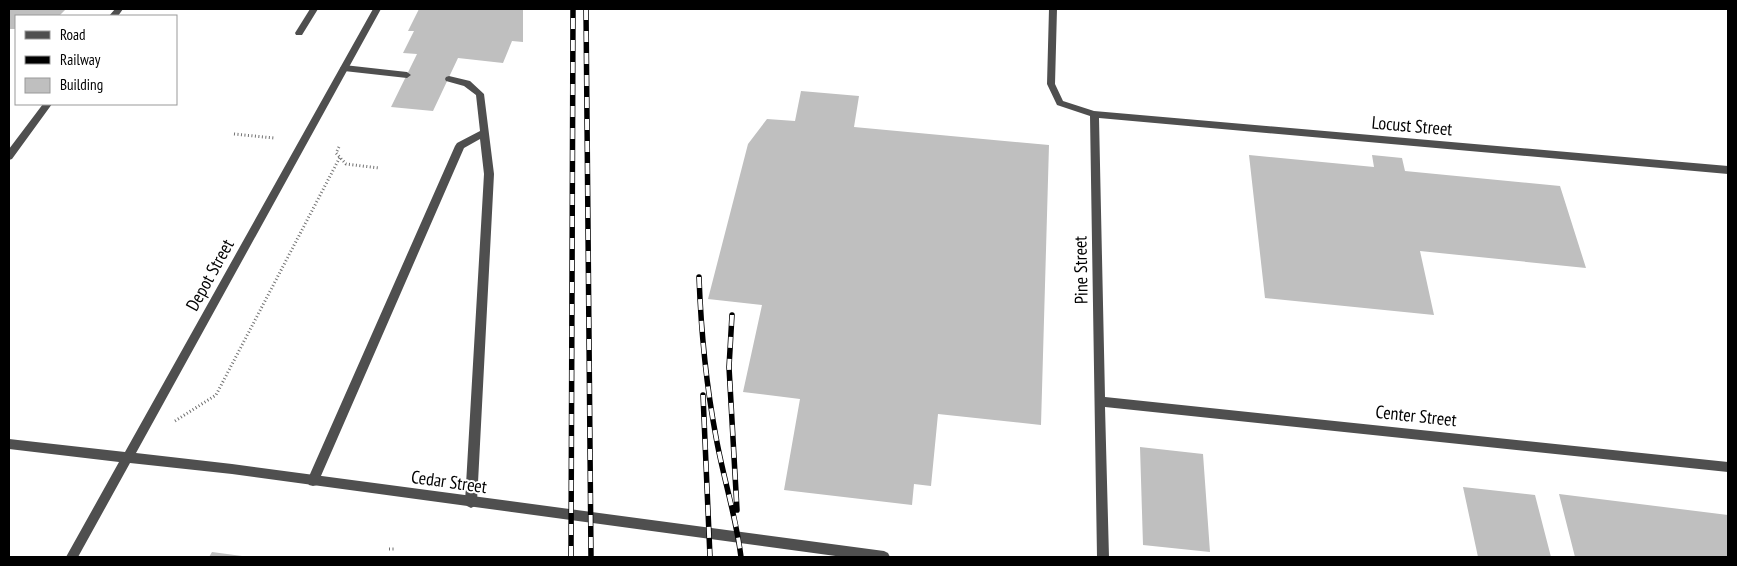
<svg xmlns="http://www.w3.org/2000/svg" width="1737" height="566" font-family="'PT Sans Narrow',sans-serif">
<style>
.building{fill:#bfbfbf}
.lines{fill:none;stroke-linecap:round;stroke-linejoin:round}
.path{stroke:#717171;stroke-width:3;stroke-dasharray:1 2.5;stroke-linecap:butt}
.service{fill:#4f4f4f;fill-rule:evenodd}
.minor{fill:#4f4f4f;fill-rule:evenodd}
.tertiary{fill:#4f4f4f;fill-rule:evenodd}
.rail-casing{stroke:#000;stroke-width:5.5}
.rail{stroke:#fff;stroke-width:4;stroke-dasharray:11;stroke-linecap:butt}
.labels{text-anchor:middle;stroke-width:4;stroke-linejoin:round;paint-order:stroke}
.street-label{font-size:18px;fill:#000;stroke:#fff}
</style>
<rect width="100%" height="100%" fill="#fff"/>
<path class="building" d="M 9,9 L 66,9 L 59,16 L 16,16 L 16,29 L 9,29 Z
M 419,9 L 523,9 L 523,42 L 512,41 L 503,63 L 458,58 L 433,111 L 391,107 L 417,54 L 403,53 L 414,31 L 408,31 Z
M 801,91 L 859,96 L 854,127 L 1049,145 L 1041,425 L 938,414 L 931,486 L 914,484 L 912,505 L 784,490 L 800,399 L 743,392 L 762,305 L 708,299 L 748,144 L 767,119 L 795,121 Z
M 1249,155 L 1374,167 L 1372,155 L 1402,158 L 1405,171 L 1560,186 L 1586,268 L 1420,251 L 1434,315 L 1265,298 Z
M 1140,447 L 1203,454 L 1210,552 L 1143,545 Z
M 1463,487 L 1535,495 L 1551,557 L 1478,557 Z
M 1559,494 L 1728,515 L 1728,557 L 1575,557 Z
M 212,552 L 242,556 L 242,557 L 209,557 Z"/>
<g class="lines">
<path class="path" d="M 234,134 L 274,138
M 339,147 L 336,153 L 346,164 L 379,168
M 175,421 L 216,395 L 340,157
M 389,549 L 395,549"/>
<path class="service" d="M 310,9 L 318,9 L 302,35 L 296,35 L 295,33 Z
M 344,65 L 407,72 L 411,75 L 407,78 L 344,71 L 340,68 Z
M 449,76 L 470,81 L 484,94 L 494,174 L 477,502 L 475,506 L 471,508 L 467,506 L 465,502 L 484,174 L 480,139 L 464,148 L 317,485 L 313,486 L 309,485 L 307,481 L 455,146 L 457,143 L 480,131 L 476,95 L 464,86 L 446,81 L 445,79 L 446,77 Z"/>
<path class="minor" d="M 373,9 L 381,9 L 136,453 L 232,464 L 884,551 L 888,553 L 890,557 L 843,557 L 232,474 L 130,463 L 78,557 L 66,557 L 119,462 L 9,449 L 9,439 L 125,452 Z
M 1049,9 L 1057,9 L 1055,84 L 1063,101 L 1094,111 L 1728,166 L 1728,174 L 1099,118 L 1105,397 L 1728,462 L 1728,472 L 1105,407 L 1109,557 L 1097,557 L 1090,116 L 1057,105 L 1047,84 Z"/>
<path class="tertiary" d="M 115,9 L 123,9 L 118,16 L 109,16 Z
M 43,104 L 52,104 L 12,159 L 9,160 L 9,149 Z"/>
<defs>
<path id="rail" d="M 586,9 L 591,557
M 699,277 C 701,331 706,384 716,437 C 723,477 736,516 741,557
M 732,315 L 729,367 L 737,510
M 703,395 L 710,557
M 571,557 L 573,9"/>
</defs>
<use href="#rail" class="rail-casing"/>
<use href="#rail" class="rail"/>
</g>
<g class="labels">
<g class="street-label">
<text transform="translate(1412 126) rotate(5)" y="6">Locust Street</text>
<text transform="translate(1081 270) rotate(-91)" y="6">Pine Street</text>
<text transform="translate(210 275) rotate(-61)" y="6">Depot Street</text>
<text transform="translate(1416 416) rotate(6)" y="6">Center Street</text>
<text transform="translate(449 482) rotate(8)" y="6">Cedar Street</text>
</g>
</g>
<rect width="1737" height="566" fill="none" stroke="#000000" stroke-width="20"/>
<rect x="15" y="15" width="162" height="90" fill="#ffffff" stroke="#999999"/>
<rect x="25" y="31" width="25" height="8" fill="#4f4f4f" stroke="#999999"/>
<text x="60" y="40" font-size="15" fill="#000000">Road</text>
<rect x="25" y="56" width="25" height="8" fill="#000000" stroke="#999999"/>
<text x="60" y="65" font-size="15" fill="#000000">Railway</text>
<rect x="25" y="78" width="25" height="15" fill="#bfbfbf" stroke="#999999"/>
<text x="60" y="90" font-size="15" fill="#000000">Building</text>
</svg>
